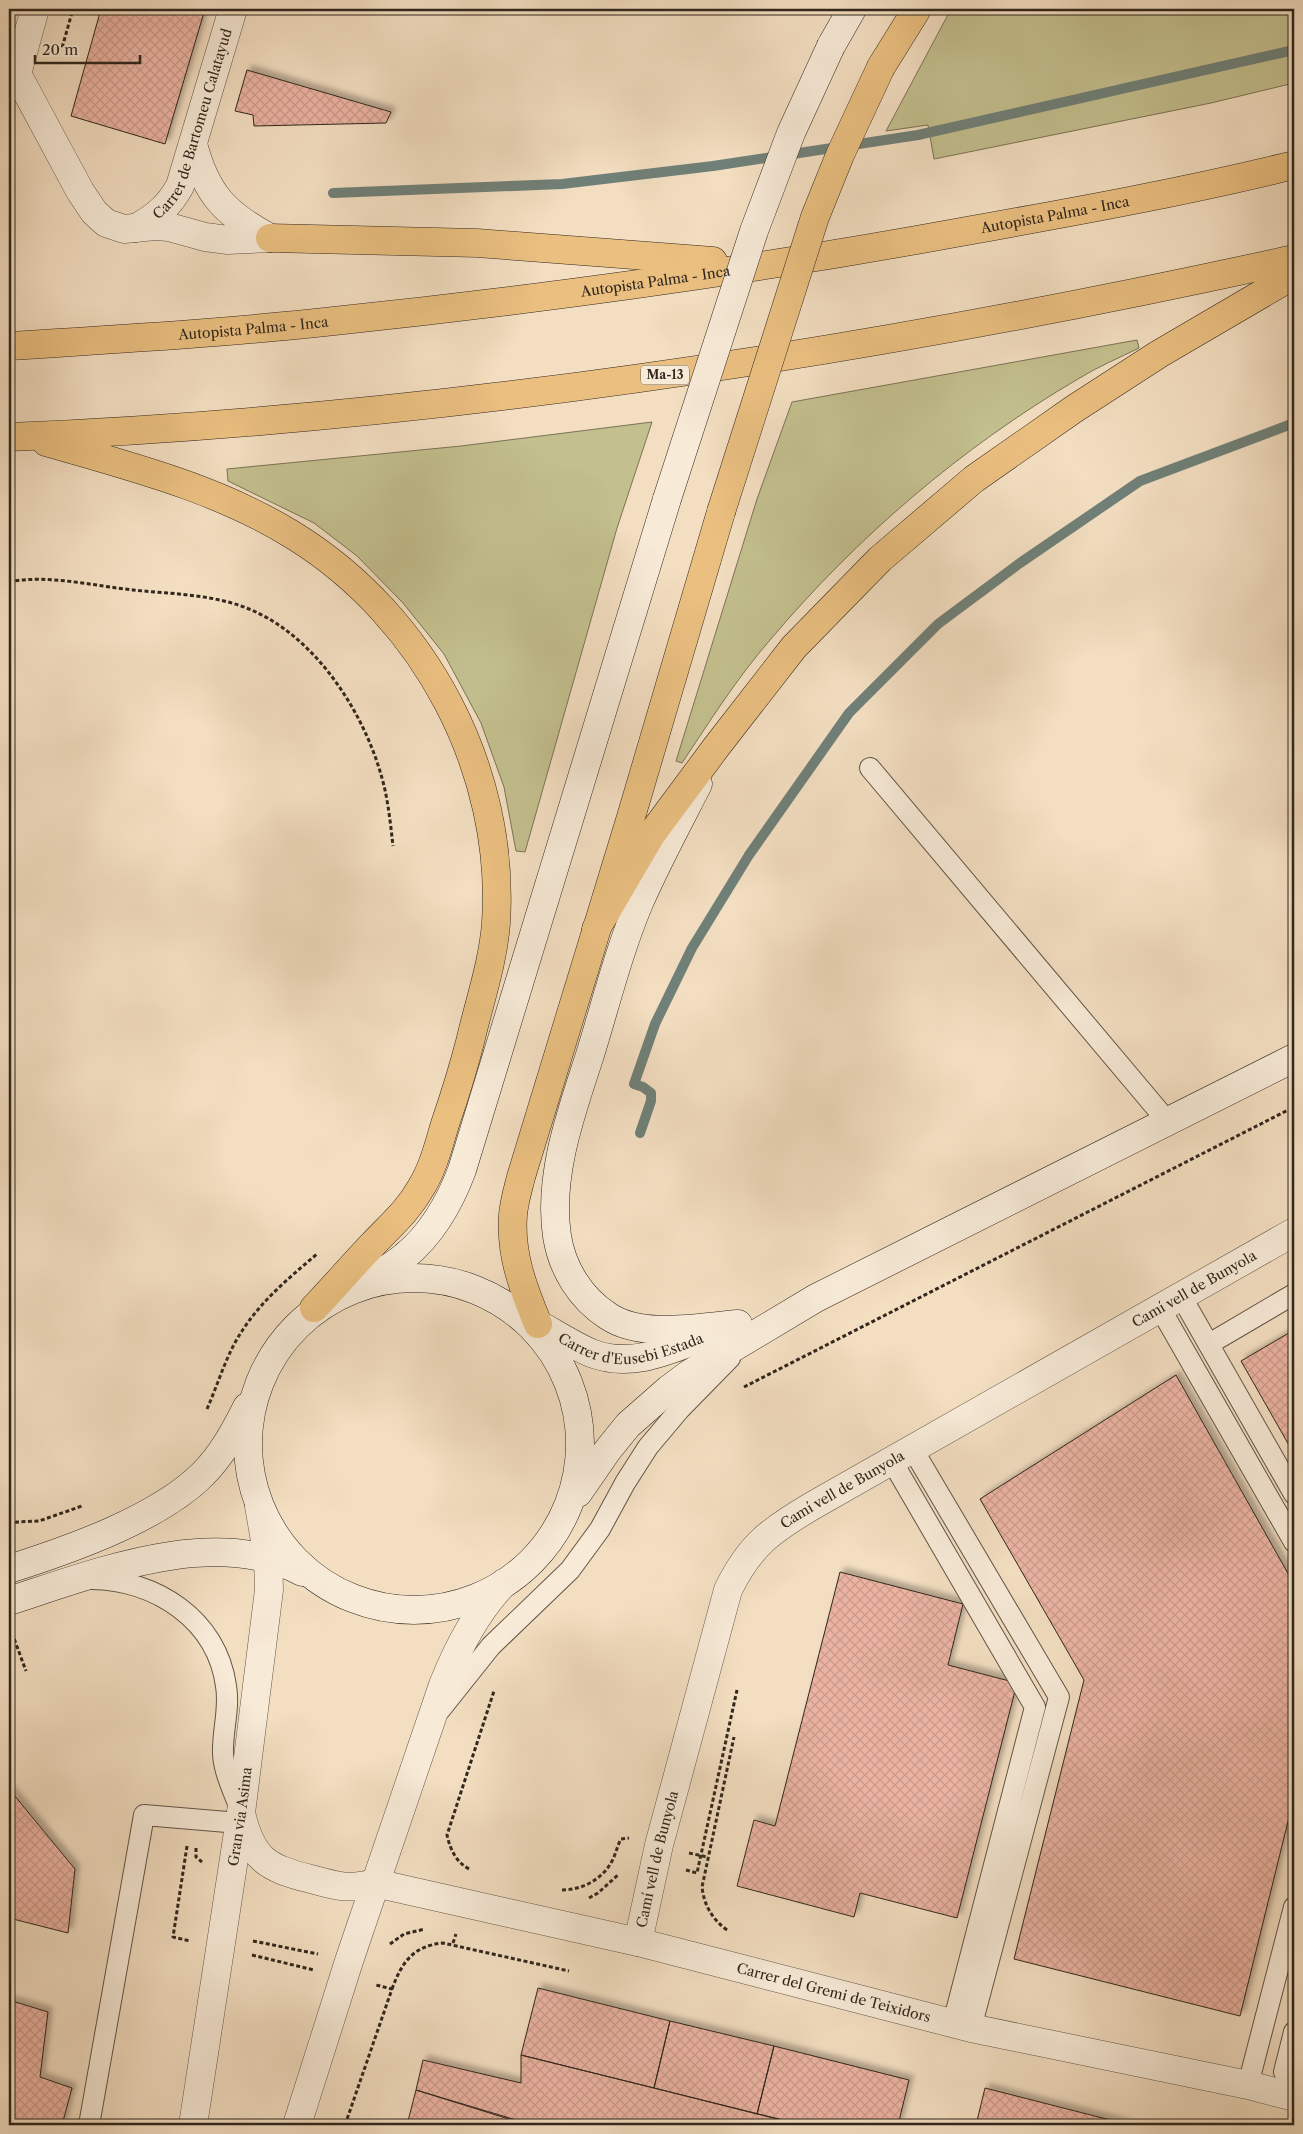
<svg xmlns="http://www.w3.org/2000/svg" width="1303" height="2134" font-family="'Libre Caslon Text',serif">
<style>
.grass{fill:#c3bf8e;stroke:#7a7356}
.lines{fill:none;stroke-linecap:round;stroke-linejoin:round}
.stream{stroke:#708078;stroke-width:10}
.building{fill:url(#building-cross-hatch);stroke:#30271d;filter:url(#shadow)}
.lane-casing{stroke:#615546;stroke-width:22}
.street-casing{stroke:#615546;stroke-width:29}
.secondary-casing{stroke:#30271d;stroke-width:29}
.highway-casing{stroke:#30271d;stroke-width:29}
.path{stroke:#30271d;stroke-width:3;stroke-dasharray:4 2.5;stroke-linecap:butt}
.lane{stroke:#f7ead7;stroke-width:20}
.street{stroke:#f7ead7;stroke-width:28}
.secondary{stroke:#f7ead7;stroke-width:28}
.highway{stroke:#eabf80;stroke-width:28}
.secondary-bridge-casing{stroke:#30271d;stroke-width:29;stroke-linecap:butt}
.highway-bridge-casing{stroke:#30271d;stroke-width:29;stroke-linecap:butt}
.secondary-bridge{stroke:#f7ead7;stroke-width:28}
.highway-bridge{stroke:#eabf80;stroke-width:28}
.labels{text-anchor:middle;stroke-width:4.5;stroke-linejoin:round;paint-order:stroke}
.shield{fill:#f7ead7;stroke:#6c6255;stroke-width:1}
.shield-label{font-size:12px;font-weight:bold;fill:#30271d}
.street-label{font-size:14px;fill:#30271d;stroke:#f7ead7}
</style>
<defs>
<pattern id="building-cross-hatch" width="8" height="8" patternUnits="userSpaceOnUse" patternTransform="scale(1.25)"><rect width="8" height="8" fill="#ebb3a2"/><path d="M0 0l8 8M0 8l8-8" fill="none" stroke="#ca9a8b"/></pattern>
<filter id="shadow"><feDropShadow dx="4.5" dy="-4.5" stdDeviation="2.5" flood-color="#0004"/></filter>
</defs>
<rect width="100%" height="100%" fill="#f3dec1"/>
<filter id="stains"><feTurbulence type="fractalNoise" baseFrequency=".004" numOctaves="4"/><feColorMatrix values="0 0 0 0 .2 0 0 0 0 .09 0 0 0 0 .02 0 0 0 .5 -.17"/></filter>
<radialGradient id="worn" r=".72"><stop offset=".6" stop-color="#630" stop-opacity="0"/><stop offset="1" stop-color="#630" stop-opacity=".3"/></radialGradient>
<path class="grass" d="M 951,9 L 1294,9 L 1294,83 L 1211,103 L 934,159 L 928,125 L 886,131 Z
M 1137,340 L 1139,348 C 1119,358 1097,367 1078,379 C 962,447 857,537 770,640 C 737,678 710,721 682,763 L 676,761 L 757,499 L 792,402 Z
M 652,422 L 617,528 L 525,852 L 516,851 L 504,787 L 481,723 L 444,654 L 403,603 L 357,556 L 314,523 L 228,481 L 227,469 L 461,446 Z"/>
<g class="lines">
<path class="stream" d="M 333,193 L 562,184 L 713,166 L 918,135 L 1294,50
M 640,1133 L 651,1101 L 651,1093 L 643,1087 L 634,1084 L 655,1024 L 692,948 L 749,855 L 849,713 L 938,624 L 1020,563 L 1140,481 L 1294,423"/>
</g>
<path class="building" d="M 101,9 L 205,9 L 165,144 L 71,116 Z
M 247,70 L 391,112 L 386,123 L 254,126 L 253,115 L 235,111 Z
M 1294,1330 L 1294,1454 L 1241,1361 Z
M 1176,1375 L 1294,1584 L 1294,1797 L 1240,2016 L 1014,1959 L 1084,1680 L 980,1499 Z
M 840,1572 L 963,1604 L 948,1665 L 1017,1683 L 957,1918 L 860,1893 L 854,1917 L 737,1886 L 754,1820 L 775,1826 Z
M 9,1789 L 75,1869 L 68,1933 L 9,1918 Z
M 538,1988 L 670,2021 L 654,2088 L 521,2055 Z
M 9,2000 L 48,2012 L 40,2077 L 72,2088 L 62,2125 L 9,2125 Z
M 670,2021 L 774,2046 L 757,2114 L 654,2088 Z
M 774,2046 L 909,2080 L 898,2125 L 803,2125 L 757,2114 Z
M 521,2055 L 654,2088 L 803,2125 L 533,2125 L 416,2090 L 423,2060 L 521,2083 Z
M 985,2088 L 1130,2125 L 976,2125 Z
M 416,2090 L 512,2120 L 510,2125 L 407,2125 Z"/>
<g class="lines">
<defs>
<path id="lane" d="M 870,768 L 1168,1122
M 1181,1296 L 1294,1494
M 1160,1308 L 1294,1542
M 1209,1344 L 1294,1294
M 912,1448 L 1059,1697 L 971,2028
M 892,1461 L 1035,1707 L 953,2023
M 92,1579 C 155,1580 217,1619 226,1686 C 230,1709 222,1731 223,1754 C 224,1773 234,1792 240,1809
M 440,1710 L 491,1646 L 570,1570 L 600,1529 L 625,1483 L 648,1447 L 680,1409 L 730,1358
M 1284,2072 L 1294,2032
M 1248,2085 L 1294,1907
M 89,2125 L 144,1815 L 239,1823"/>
<g id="street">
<path d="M 9,59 L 80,191 L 94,212 L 106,223 L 124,229 L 155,226 L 169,227 L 205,237 L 228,240 L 270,238"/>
<path d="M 17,74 L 35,9"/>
<path d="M 193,144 C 206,194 225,214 270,238"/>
<path id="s1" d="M 136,228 C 156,217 169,206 180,186 L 233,9"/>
<path id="s2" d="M 241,1813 C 252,1860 267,1868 311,1879 C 336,1886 349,1890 375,1883 L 638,1942 L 971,2028 L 1248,2085 L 1294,2097"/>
<path id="s3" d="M 638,1942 L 659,1845 L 728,1590 C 750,1545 770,1531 812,1506 L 1294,1232"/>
<path id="s4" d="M 193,2125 L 241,1813 L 269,1590 L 268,1558 L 259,1506"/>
<path d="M 297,2125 L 349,1961 L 443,1685 C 458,1647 476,1612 504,1583"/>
</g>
<g id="secondary">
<path d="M 831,46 L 852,9"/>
<path d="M 698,784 C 678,823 657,862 639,903 C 618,953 605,1007 589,1058 C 571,1113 548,1176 557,1236 C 562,1268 580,1298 608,1316 C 642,1339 700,1327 738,1324"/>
<circle cx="414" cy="1444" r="166"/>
<path d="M 370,1279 C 382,1272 395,1265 405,1256 C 433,1233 450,1202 462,1170 L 667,499"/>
<path id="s5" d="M 534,1322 C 553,1332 572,1345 591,1353 C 631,1369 669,1350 706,1336"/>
<path d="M 578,1493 L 607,1451 L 628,1425 L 669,1389 L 689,1374 L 816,1298 L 1294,1058"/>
<path d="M 9,1569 C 69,1550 158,1519 203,1474 C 222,1455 235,1431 247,1407"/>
<path d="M 9,1601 C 96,1573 215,1525 302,1572"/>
</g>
<g id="highway">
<path d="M 881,67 L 917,9"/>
<path d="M 270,238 L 477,243 L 713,261"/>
<path id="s6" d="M 9,346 C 117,339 226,333 334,321 C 544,299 754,270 961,232 C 1073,212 1184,192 1294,165"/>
<path d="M 9,437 C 441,419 872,352 1294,259"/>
<path d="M 46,442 C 132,467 220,489 296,537 C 425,618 506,770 496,923 C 493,963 479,1003 470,1042 C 463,1069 455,1095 446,1121 C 439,1143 434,1166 422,1186 C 408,1211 392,1224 373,1244 C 353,1265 334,1287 314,1308"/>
<path d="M 596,929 L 651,835 L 717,746 L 794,647 L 880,559 L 974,479 L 1074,409 L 1159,354 L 1294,275"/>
<path d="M 538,1324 C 523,1288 510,1254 513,1215 C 514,1202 518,1189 521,1177 L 631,817 L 721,512"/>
</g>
</defs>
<use href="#lane" class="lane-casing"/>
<use href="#street" class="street-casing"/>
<use href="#secondary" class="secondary-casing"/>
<use href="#highway" class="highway-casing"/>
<path class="path" d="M 57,51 L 62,48 L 73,9
M 9,582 C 46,574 95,586 133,590 C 171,594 213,594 249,609 C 318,637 369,719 385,790 C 389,809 391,828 393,846
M 744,1387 L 1294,1107
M 207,1409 C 218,1384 227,1353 242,1331 C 262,1300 290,1277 317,1254
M 9,1525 L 17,1522 L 39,1521 L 82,1506
M 12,1633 L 26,1671
M 187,1846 L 173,1937 L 190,1941
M 196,1848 L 196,1857 L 202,1862
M 689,1853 L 707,1857
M 469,1869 C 456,1862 450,1849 447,1835 L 494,1691
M 686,1870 L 697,1873 L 737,1690
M 562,1890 C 582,1890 603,1879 612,1861 C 616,1854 617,1846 621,1839 L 629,1838
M 589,1898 L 598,1893 L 619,1874
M 727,1930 C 712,1919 704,1905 702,1887 L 734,1737
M 253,1941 L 318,1954
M 453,1943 L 456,1934
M 390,1944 L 404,1934 L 425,1929
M 252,1955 L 314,1970
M 392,1989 C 402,1962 413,1946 443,1943 L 569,1971
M 345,2125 L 392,1989 L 376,1985"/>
<use href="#lane" class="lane"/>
<use href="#street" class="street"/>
<use href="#secondary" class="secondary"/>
<use href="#highway" class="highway"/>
<defs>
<path id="secondary-bridge" d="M 667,499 L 754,231 L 791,133 L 831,46"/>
<path id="highway-bridge" d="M 721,512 L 815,217 L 840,155 L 881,67"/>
</defs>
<use href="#secondary-bridge" class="secondary-bridge-casing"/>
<use href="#highway-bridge" class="highway-bridge-casing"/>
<use href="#secondary-bridge" class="secondary-bridge"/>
<use href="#highway-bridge" class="highway-bridge"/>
</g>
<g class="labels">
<rect class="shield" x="641" y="365.5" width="48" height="19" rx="4"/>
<g class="shield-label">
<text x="665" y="379">Ma-13</text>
</g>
<g class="street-label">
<text dy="5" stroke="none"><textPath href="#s1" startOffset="124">Carrer de Bartomeu Calatayud</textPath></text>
<text dy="5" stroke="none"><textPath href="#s6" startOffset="1055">Autopista Palma - Inca</textPath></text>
<text dy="5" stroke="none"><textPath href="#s6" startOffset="650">Autopista Palma - Inca</textPath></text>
<text dy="5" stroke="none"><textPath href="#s6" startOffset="245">Autopista Palma - Inca</textPath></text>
<text dy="5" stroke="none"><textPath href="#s3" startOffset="924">Camí vell de Bunyola</textPath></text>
<text dy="5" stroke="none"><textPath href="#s5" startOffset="105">Carrer d'Eusebi Estada</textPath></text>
<text dy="5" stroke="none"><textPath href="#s3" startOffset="519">Camí vell de Bunyola</textPath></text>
<text dy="5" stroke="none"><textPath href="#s4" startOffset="312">Gran via Asima</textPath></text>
<text dy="5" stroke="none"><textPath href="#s3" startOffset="85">Camí vell de Bunyola</textPath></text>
<text dy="5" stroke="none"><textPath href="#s2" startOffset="641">Carrer del Gremi de Teixidors</textPath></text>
</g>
</g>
<rect width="1303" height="2134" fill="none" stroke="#f3dec1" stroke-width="30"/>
<rect x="10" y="10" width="1283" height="2114" fill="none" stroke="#30271d" stroke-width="2.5"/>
<rect x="15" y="15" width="1273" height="2104" fill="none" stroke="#30271d"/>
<path d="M35 55v8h105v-8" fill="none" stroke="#30271d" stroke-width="2.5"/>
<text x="42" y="55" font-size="15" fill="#30271d" stroke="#f7ead7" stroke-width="4" paint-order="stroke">20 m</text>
<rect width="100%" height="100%" filter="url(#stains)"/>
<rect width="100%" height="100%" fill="url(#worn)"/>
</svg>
